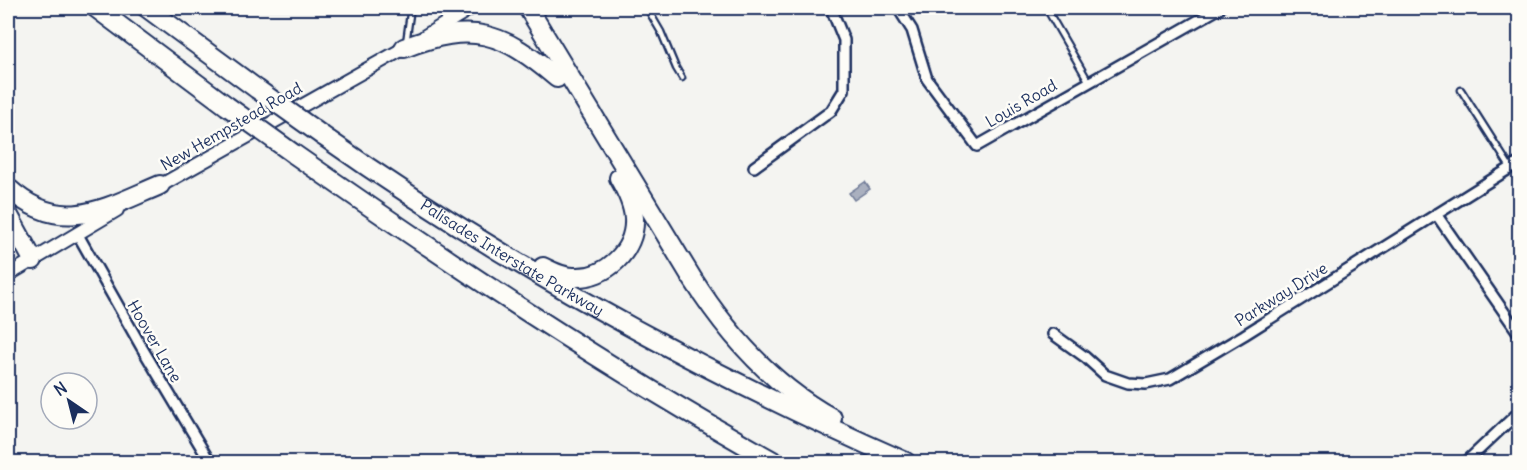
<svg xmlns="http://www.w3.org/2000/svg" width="1527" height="470" font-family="Delius,sans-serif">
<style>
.water{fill:#aab0bf;stroke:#717c98;stroke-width:1.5}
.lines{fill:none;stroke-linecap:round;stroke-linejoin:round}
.service-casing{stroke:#1b2f5e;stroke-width:9}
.minor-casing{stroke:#1b2f5e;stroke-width:14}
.tertiary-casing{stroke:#1b2f5e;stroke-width:16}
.motorway-casing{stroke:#1b2f5e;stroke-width:22}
.service{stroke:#fdfcf7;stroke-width:4.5}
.minor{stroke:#fdfcf7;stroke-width:9}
.tertiary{stroke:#fdfcf7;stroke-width:12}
.motorway{stroke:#fdfcf7;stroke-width:18}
.motorway-bridge-casing{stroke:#1b2f5e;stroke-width:22;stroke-linecap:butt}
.motorway-bridge{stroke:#fdfcf7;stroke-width:18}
.labels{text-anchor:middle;stroke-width:5;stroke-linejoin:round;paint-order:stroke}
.street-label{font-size:16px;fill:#1b2f5e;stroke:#fdfcf7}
</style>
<rect width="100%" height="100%" fill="#f4f4f1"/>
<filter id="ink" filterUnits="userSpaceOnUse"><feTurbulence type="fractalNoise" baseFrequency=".0167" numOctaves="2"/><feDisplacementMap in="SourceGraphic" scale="12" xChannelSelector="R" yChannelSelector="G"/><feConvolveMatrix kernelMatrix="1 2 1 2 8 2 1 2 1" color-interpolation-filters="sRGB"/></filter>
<g filter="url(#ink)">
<path class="water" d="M 865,182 L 870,189 L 854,200 L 849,193 Z"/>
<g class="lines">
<defs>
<path id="service" d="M 647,8 L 661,32 L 676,68 L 682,78
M 1049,13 L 1089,82
M 406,43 L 410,14 L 409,8
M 1461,90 L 1510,167"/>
<path id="minor" d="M 898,8 L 912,30 L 927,79 L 977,146 L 1220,8
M 754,167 L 831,111 L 844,90 L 844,40 L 831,8
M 1436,214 L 1520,335
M 77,233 L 142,348 L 210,462
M 1053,334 L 1085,357 L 1105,375 L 1128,383 L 1146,384 L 1170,379 L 1244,335 L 1520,162
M 1466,462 L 1520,411"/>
<path id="tertiary" d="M 425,36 L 471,8
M 156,188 L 410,45
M 8,275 L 117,210"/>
<g id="motorway">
<path d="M 96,8 L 227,106"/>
<path d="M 147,8 L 257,89"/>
<path d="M 528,8 L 692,278 C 728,335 772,385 832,418"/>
<path d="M 404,48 C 473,21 502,32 557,78"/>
<path id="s1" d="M 323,136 C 506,265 702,372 906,462"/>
<path d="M 294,154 C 450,263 608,369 775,462"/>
<path d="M 8,188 C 61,236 103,209 160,185"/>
<path d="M 8,214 L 33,260"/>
<path d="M 543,267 C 553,272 563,277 574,277 C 606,279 636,250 634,218 C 633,203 626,190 619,178"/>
</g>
</defs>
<use href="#service" class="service-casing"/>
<use href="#minor" class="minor-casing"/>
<use href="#tertiary" class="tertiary-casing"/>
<use href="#motorway" class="motorway-casing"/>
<use href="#service" class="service"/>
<use href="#minor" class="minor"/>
<use href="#tertiary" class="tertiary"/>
<use href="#motorway" class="motorway"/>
<defs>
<path id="motorway-bridge" d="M 257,89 L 323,136
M 227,106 L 294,154"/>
</defs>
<use href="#motorway-bridge" class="motorway-bridge-casing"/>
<use href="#motorway-bridge" class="motorway-bridge"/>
</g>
</g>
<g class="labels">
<g class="street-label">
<text transform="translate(1021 103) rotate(-30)" y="6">Louis Road</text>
<text transform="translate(231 126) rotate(-30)" y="6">New Hempstead Road</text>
<text dy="6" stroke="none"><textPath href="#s1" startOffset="225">Palisades Interstate Parkway</textPath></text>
<text transform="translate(1281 294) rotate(-32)" y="6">Parkway Drive</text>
<text transform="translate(155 341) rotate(60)" y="6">Hoover Lane</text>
</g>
</g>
<rect width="1527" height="470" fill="none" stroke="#fdfcf7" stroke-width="30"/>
<rect x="15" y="15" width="1497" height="440" fill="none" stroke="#1b2f5e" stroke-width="2" filter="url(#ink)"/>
<g transform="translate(69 401) rotate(325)"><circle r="28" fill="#fdfcf7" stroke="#a3aaba" stroke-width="1.5"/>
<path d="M0-4.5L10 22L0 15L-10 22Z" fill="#1b2f5e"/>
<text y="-9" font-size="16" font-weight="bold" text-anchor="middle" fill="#1b2f5e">N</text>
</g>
</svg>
